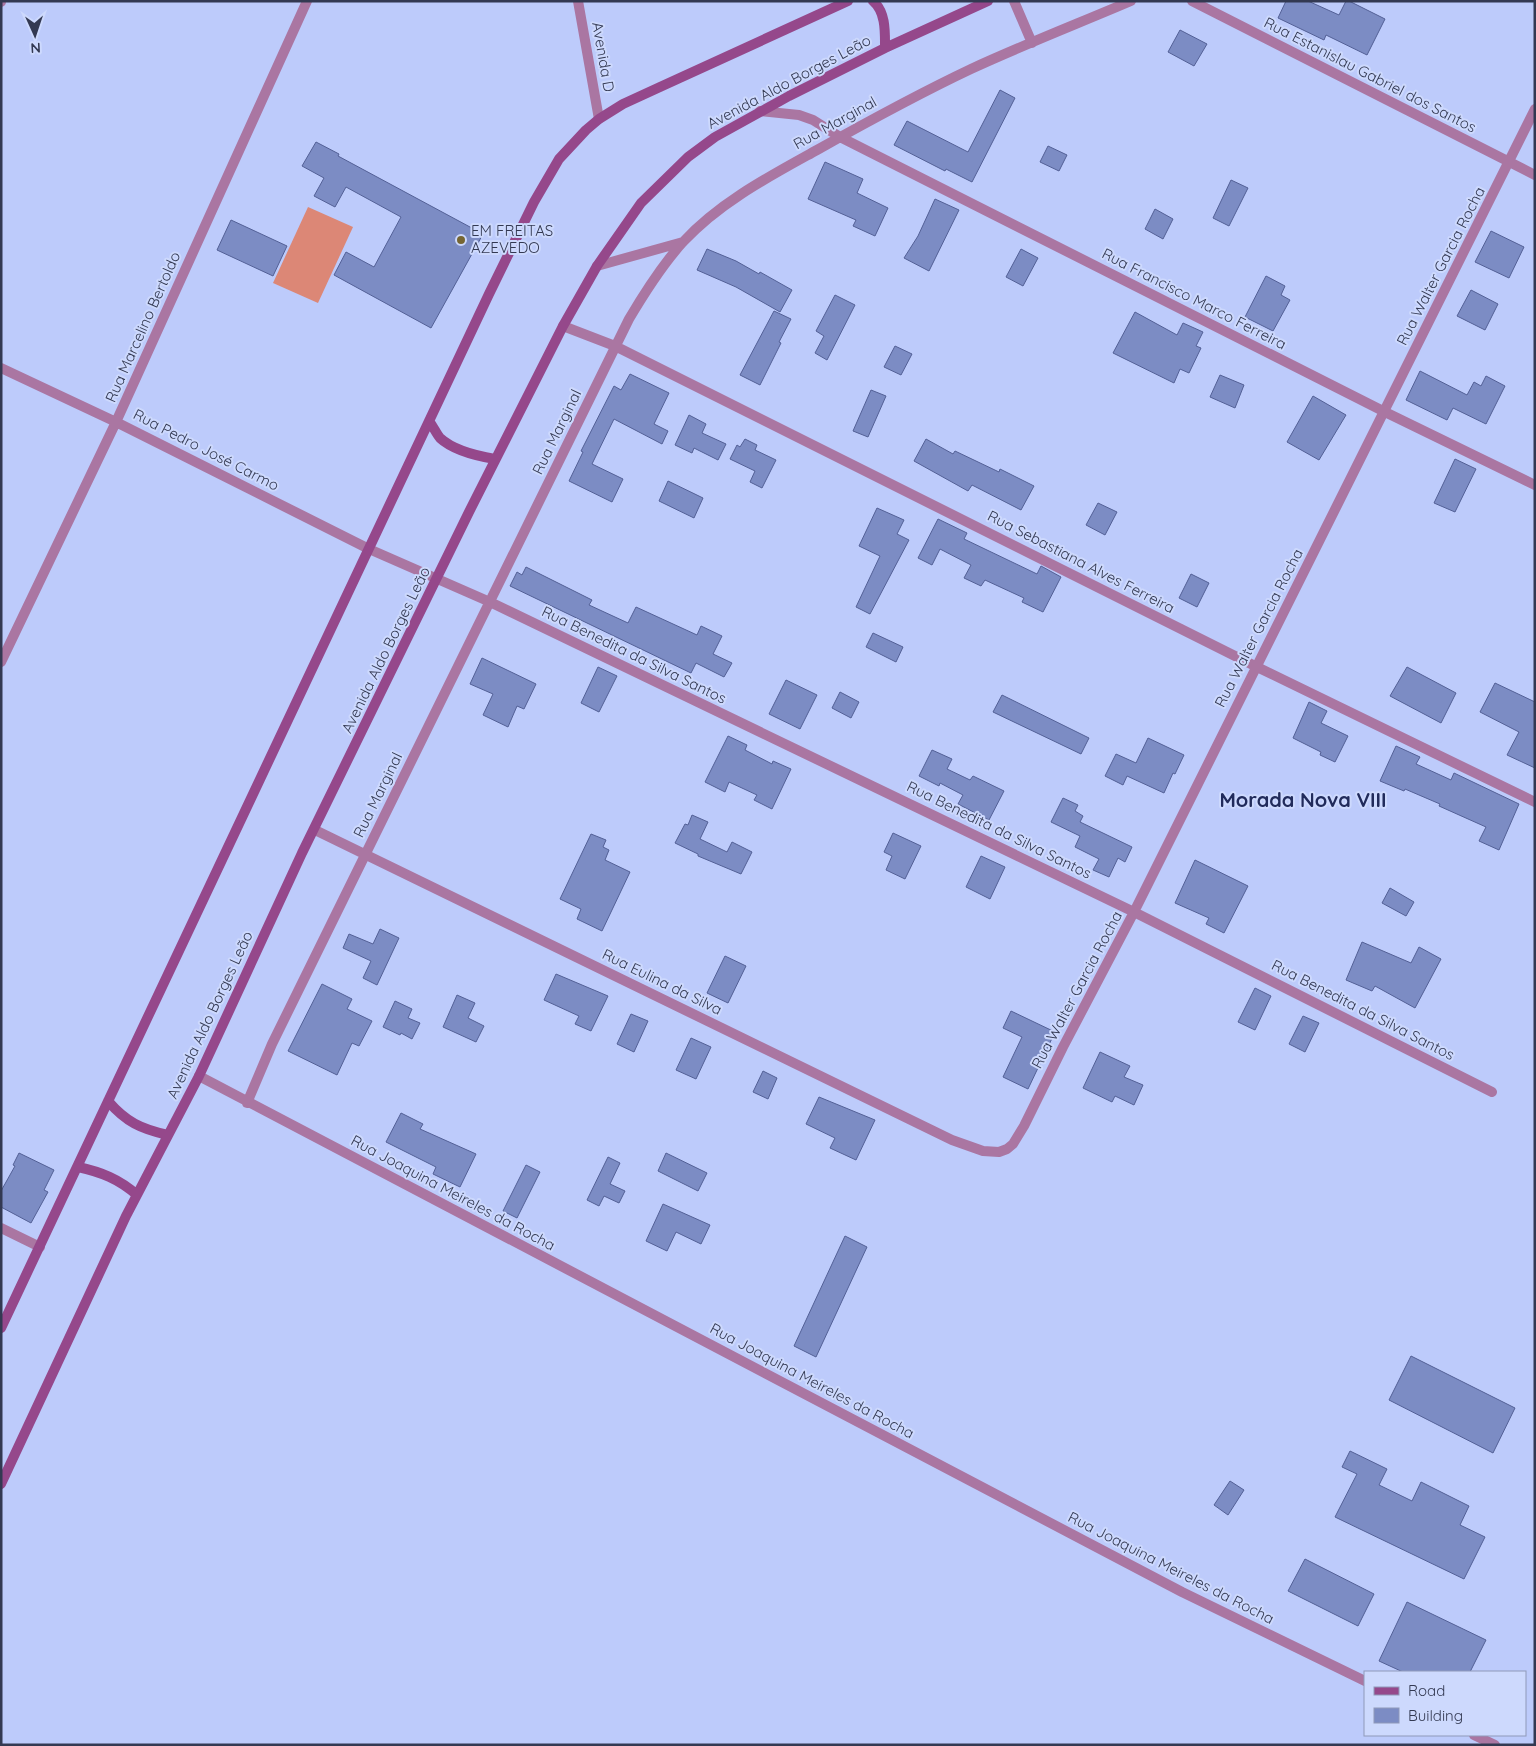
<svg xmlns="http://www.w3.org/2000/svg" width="1536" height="1746" font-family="Quicksand,sans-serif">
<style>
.pitch{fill:#dc8776}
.building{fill:#7c8cc4;stroke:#536096}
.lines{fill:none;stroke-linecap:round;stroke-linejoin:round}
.street{stroke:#aa76a2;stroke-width:10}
.secondary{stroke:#95488b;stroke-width:10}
.poi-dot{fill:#766633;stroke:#cdd9fd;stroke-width:2}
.labels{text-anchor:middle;stroke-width:4;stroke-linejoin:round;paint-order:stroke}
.street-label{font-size:15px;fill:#333952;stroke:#cdd9fd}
.poi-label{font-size:15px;fill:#333952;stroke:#cdd9fd;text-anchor:start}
.district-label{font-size:20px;font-weight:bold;fill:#212b5b;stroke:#cdd9fd}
</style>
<rect width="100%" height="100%" fill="#bdcbfb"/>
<path class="pitch" d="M 308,207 L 353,227 L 318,303 L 273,283 Z"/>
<path class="building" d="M 1286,1 L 1308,1 L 1339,15 L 1346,1 L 1349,1 L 1385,19 L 1367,55 L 1326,35 L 1324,40 L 1278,18 Z
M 1180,30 L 1207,44 L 1194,66 L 1168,52 Z
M 1000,90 L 1015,98 L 972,182 L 946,169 L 945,171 L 894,145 L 907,121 L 968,152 Z
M 316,142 L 339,154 L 338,156 L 483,234 L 431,328 L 334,275 L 346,252 L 374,267 L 401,217 L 346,187 L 335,207 L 314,196 L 324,178 L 302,166 Z
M 1048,146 L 1067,155 L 1059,171 L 1040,162 Z
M 825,162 L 863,179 L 857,193 L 888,208 L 875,236 L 853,226 L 856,220 L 808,199 Z
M 1231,180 L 1248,188 L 1229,226 L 1213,218 Z
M 935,199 L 959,210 L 929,271 L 904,258 L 918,236 Z
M 1155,209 L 1173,219 L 1163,239 L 1145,229 Z
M 231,220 L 287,246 L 273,276 L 217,250 Z
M 1491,231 L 1524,247 L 1509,278 L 1475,262 Z
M 707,249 L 736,261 L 759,274 L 760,272 L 792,290 L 780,312 L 736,287 L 697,270 Z
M 1021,249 L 1038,258 L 1023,286 L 1006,277 Z
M 1266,276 L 1285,286 L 1281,295 L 1290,300 L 1273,331 L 1245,317 Z
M 1471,290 L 1498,304 L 1485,330 L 1457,316 Z
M 835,295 L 855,305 L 827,360 L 815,353 L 824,336 L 816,331 Z
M 774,311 L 791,319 L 779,342 L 781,343 L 760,385 L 740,375 Z
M 1135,312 L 1177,335 L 1183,323 L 1203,332 L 1196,346 L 1201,348 L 1189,373 L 1180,369 L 1174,383 L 1113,353 Z
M 895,346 L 912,354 L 901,375 L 884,367 Z
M 1420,371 L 1467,395 L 1474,382 L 1481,386 L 1486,376 L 1505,386 L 1486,424 L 1453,408 L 1447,420 L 1406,400 Z
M 630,374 L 669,393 L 654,424 L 668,431 L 662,444 L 614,419 L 592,464 L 623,479 L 612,502 L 569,481 L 583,452 L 581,451 L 614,386 L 621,390 Z
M 1220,375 L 1244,385 L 1235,408 L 1210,397 Z
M 871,390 L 886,396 L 868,437 L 853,431 Z
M 1313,396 L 1346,415 L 1319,460 L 1287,442 Z
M 689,415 L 706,424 L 702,433 L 726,444 L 718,460 L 694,448 L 692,453 L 675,445 Z
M 745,439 L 757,445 L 755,450 L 776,460 L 762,488 L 750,482 L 755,471 L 730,459 L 737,445 L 740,447 Z
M 926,439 L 953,454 L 955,451 L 999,472 L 1000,469 L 1034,486 L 1021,510 L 972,485 L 968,491 L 914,461 Z
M 1455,459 L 1476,469 L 1455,512 L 1434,503 Z
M 668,481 L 703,498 L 694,518 L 659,501 Z
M 1098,503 L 1117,512 L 1105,535 L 1086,525 Z
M 877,508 L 904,520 L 897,534 L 909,540 L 870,614 L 856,607 L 880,556 L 859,546 Z
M 938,519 L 967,533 L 964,539 L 1037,574 L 1041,566 L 1061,577 L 1043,612 L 1022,602 L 1024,598 L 985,580 L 981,586 L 964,578 L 971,565 L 940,549 L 932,565 L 918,558 Z
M 526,567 L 592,600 L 589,605 L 628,623 L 636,607 L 697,635 L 701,626 L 722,636 L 713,654 L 732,663 L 724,677 L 696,663 L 691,673 L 510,586 L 517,572 L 522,575 Z
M 1191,574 L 1209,583 L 1197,607 L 1179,598 Z
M 873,633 L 903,647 L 896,662 L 866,647 Z
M 482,658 L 536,684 L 524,709 L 517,706 L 508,727 L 483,715 L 493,694 L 470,684 Z
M 598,667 L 617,676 L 599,712 L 581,703 Z
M 1407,667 L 1456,693 L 1441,723 L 1390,696 Z
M 786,680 L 817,695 L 800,729 L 769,714 Z
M 1495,683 L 1535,702 L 1535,768 L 1507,755 L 1519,732 L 1480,712 Z
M 840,692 L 859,702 L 851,718 L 832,708 Z
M 1002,695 L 1089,738 L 1081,754 L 993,712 Z
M 1309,702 L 1327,711 L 1321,723 L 1348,736 L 1335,762 L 1320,755 L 1321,752 L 1293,738 Z
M 728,736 L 747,745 L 745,750 L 772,764 L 773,761 L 791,769 L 772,809 L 754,800 L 757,795 L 729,782 L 725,792 L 705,782 Z
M 1148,738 L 1184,755 L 1175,774 L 1173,773 L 1164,793 L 1127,776 L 1123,785 L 1105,776 L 1116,754 L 1136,763 Z
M 1396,746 L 1420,757 L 1416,764 L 1451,780 L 1454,773 L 1519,804 L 1499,850 L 1479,841 L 1486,827 L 1439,806 L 1440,804 L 1405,789 L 1404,791 L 1380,781 Z
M 932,750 L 952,759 L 947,769 L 970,780 L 973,776 L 1004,791 L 989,820 L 958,804 L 963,795 L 940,783 L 939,786 L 919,776 Z
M 1063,798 L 1078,805 L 1075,811 L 1083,816 L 1080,822 L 1132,847 L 1125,862 L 1118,858 L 1109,877 L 1093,870 L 1099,859 L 1075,847 L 1080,836 L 1051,822 Z
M 692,815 L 708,822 L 700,839 L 727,852 L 732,842 L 752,852 L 741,874 L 698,856 L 698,854 L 675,843 L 685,824 L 688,825 Z
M 893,833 L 921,846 L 905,879 L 886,870 L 892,856 L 884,852 Z
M 591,834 L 606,840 L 603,847 L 609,850 L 605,860 L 630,872 L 602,931 L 577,919 L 581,909 L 560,899 Z
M 981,856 L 1005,867 L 990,899 L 966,887 Z
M 1195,860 L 1248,886 L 1224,933 L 1206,924 L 1209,918 L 1175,903 Z
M 1390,888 L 1414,902 L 1406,916 L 1382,903 Z
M 380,929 L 399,938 L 377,985 L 363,978 L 371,961 L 343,948 L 349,934 L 373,944 Z
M 1362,942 L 1411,963 L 1419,947 L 1441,959 L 1415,1008 L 1375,986 L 1372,991 L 1346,980 Z
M 725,956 L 746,966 L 728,1003 L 707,993 Z
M 556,974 L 608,996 L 591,1031 L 575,1024 L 579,1016 L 544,1000 Z
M 322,984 L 352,999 L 347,1009 L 372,1021 L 359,1046 L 352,1043 L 337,1075 L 288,1051 Z
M 1255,988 L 1271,996 L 1255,1030 L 1238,1022 Z
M 457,995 L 475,1003 L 468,1018 L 484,1026 L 476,1042 L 443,1027 Z
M 395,1001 L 412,1009 L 408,1018 L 420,1023 L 412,1039 L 401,1033 L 400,1035 L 383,1027 Z
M 1011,1011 L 1055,1032 L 1028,1089 L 1003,1077 L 1022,1037 L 1003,1028 Z
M 631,1014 L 648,1021 L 634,1052 L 617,1044 Z
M 1303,1016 L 1319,1023 L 1305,1052 L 1289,1044 Z
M 691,1038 L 711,1047 L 696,1079 L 676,1070 Z
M 1100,1052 L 1130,1066 L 1124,1077 L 1143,1085 L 1134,1105 L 1115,1096 L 1112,1102 L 1083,1088 Z
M 763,1071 L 777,1078 L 768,1099 L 753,1092 Z
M 819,1097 L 875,1120 L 856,1160 L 830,1148 L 835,1138 L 806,1124 Z
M 401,1113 L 423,1124 L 420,1129 L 476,1154 L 460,1187 L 433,1174 L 436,1167 L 386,1142 Z
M 19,1153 L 54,1170 L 44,1190 L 48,1192 L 31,1223 L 1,1207 L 1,1191 L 15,1166 L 13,1165 Z
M 666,1153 L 707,1173 L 698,1191 L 658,1171 Z
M 608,1157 L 620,1163 L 610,1184 L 625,1191 L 619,1203 L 604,1196 L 599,1206 L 587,1200 Z
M 526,1165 L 540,1172 L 517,1218 L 503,1211 Z
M 663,1204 L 710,1225 L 701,1244 L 676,1232 L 667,1251 L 646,1241 Z
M 845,1236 L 867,1247 L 816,1357 L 794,1346 Z
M 1411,1356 L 1515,1408 L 1493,1453 L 1389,1400 Z
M 1350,1451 L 1387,1469 L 1379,1485 L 1412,1501 L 1421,1482 L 1469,1506 L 1460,1525 L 1485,1537 L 1464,1579 L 1335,1517 L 1357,1474 L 1342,1467 Z
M 1230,1481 L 1244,1490 L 1228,1515 L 1214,1505 Z
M 1305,1559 L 1374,1594 L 1358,1626 L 1288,1591 Z
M 1407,1602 L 1486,1640 L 1470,1672 L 1403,1672 L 1379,1661 Z"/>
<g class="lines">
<path class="street" d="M 578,1 L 599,119
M 1014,1 L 1032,43
M 1192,1 L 1535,175
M 1,2 L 1,1
M 760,111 L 799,115 L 813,120 L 840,137 L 1385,412 L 1535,485
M 597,266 L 683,242
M 563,326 L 615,346 L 1257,667 L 1535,802
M 1,368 L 116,422 L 369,549 L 490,602 L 1134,912 L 1492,1092
M 1,662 L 116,422 L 307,1
M 315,830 L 952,1140 L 983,1151 L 999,1152 L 1007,1149 L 1013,1144 L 1024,1126 L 1063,1047 L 1134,912 L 1535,109
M 199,1076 L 1182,1592 L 1365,1681
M 247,1103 L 272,1044 L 629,319 C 645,292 662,265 683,242 C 720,202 770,176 817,150 C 867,122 918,94 971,69 C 1023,45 1077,24 1131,1
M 1,1228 L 40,1247
M 1474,1735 L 1495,1745"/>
<path class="secondary" d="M 873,1 C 886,12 885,32 885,48
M 429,421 C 433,426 436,433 440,438 C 454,451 477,456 495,459
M 108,1101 C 126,1122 141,1129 168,1135
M 78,1167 C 101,1172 119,1179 137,1195
M 1,1328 L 489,294 L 534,202 L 559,159 L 586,130 L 599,119 L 623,104 L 660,87 L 848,1
M 1,1484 L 126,1216 L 199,1076 L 302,853 L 469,512 L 563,326 L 597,266 L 641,203 L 688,157 L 715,137 L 789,96 L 885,48 L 988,1"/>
</g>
<circle class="poi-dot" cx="461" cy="240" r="5"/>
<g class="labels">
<g class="street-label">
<text transform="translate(603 57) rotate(80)" y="5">Avenida D</text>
<text transform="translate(1370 75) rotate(27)" y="5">Rua Estanislau Gabriel dos Santos</text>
<text transform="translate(789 82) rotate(-28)" y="5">Avenida Aldo Borges Leão</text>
<text transform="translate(835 123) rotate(-29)" y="5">Rua Marginal</text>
<text transform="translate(1441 266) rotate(-63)" y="5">Rua Walter Garcia Rocha</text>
<text transform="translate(1194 299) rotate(27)" y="5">Rua Francisco Marco Ferreira</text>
<text transform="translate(143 327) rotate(-66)" y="5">Rua Marcelino Bertoldo</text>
<text transform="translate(557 432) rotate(-64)" y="5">Rua Marginal</text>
<text transform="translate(206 450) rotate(27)" y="5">Rua Pedro José Carmo</text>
<text transform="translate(1081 562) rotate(27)" y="5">Rua Sebastiana Alves Ferreira</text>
<text transform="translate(1259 628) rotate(-63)" y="5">Rua Walter Garcia Rocha</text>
<text transform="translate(386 650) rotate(-64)" y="5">Avenida Aldo Borges Leão</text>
<text transform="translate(634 655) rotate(26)" y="5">Rua Benedita da Silva Santos</text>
<text transform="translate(378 795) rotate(-64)" y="5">Rua Marginal</text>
<text transform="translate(999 830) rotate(26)" y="5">Rua Benedita da Silva Santos</text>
<text transform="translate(662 982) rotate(26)" y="5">Rua Eulina da Silva</text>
<text transform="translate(1077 990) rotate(-62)" y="5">Rua Walter Garcia Rocha</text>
<text transform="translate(1363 1010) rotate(27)" y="5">Rua Benedita da Silva Santos</text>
<text transform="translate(210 1015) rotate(-65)" y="5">Avenida Aldo Borges Leão</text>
<text transform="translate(453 1193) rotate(28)" y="5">Rua Joaquina Meireles da Rocha</text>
<text transform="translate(812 1381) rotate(28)" y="5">Rua Joaquina Meireles da Rocha</text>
<text transform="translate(1171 1568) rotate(27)" y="5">Rua Joaquina Meireles da Rocha</text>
</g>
<g class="poi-label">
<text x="471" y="236">EM FREITAS<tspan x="471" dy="17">AZEVEDO</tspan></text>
</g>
<g class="district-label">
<text x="1303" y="807">Morada Nova VIII</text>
</g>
</g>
<rect width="1536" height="1746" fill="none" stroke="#333952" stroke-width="5"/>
<rect x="1364" y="1671" width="162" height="65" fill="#cdd9fd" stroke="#8f99b9"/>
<rect x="1374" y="1687" width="25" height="8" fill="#95488b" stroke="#8f99b9"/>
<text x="1408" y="1696" font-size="15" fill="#333952">Road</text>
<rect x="1374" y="1708" width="25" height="15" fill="#7c8cc4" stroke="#8f99b9"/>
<text x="1408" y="1721" font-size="15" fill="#333952">Building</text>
<g transform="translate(35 35) rotate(177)" stroke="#cdd9fd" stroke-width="4" paint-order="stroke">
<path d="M0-4L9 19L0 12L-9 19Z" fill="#333952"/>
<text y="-8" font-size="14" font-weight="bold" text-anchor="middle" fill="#333952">N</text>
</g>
</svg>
